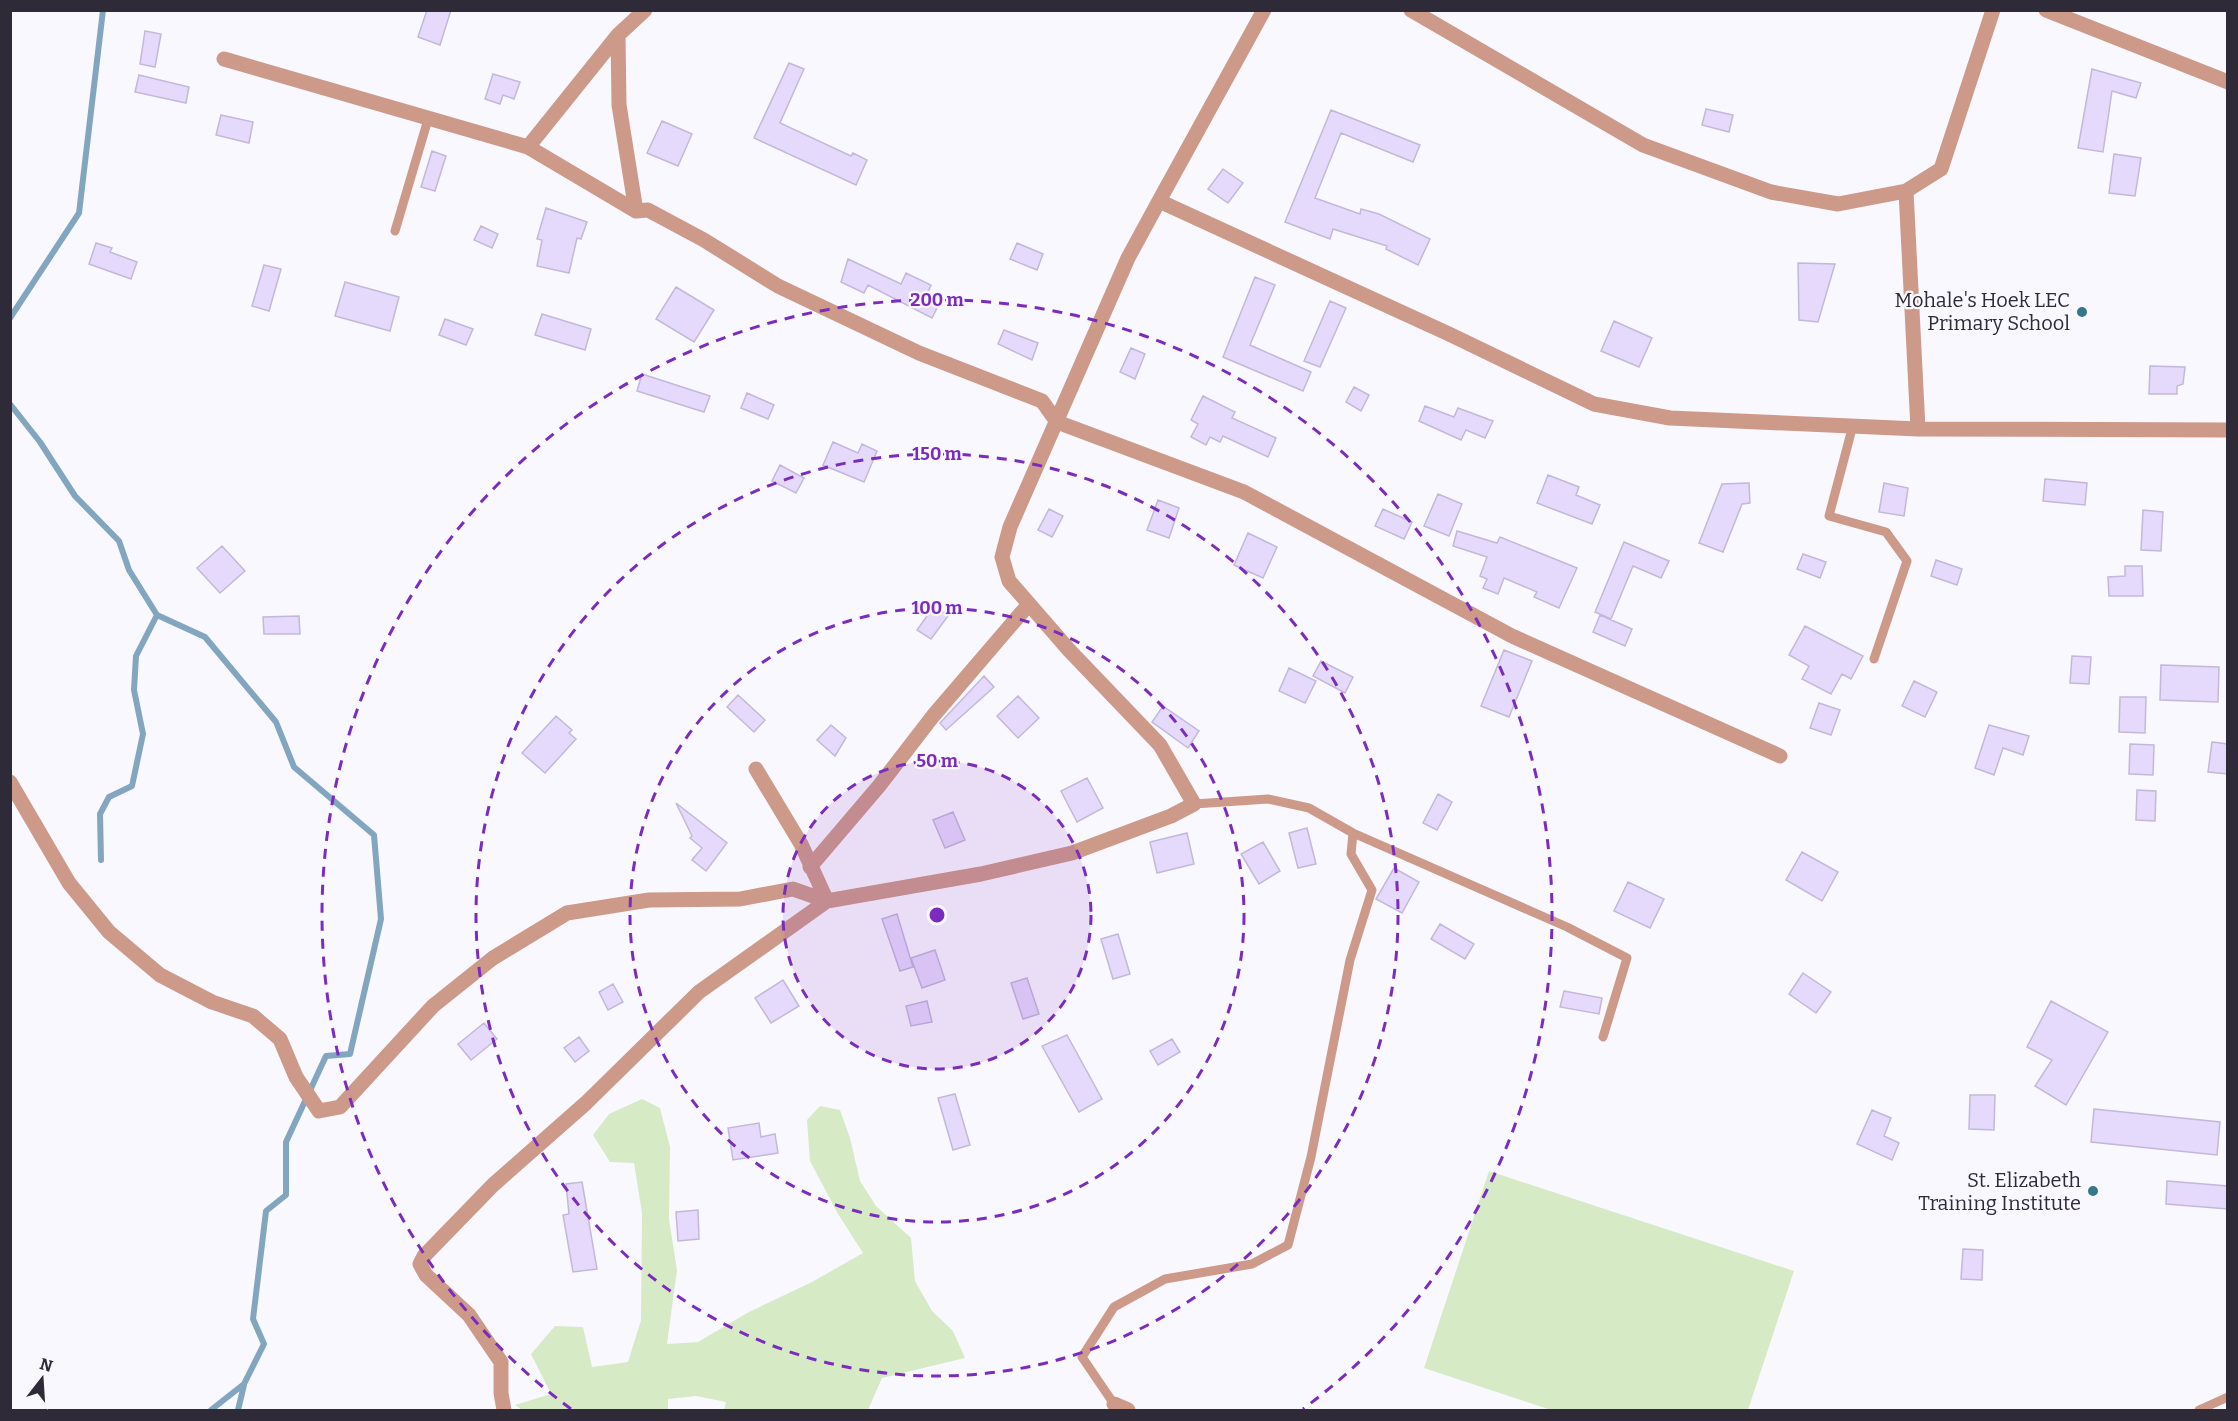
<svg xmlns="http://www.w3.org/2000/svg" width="2238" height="1421" font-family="Bitter,serif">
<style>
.green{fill:#d6eac5}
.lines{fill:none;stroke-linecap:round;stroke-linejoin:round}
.stream{stroke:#82a6bf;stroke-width:6}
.building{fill:#e5d9fc;stroke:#c3b8da;stroke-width:1.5}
.lane{stroke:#cd9a8a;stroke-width:9}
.street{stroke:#cd9a8a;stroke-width:15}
.ring{fill:none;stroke:#7b2cbf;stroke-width:3;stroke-dasharray:10 8}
.poi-dot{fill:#357889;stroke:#faf8ff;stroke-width:2}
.labels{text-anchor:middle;stroke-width:4.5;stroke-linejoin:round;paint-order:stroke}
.poi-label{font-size:20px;fill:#2f2a38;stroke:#faf8ff;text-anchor:end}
.centre{fill:#7b2cbf;stroke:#faf8ff;stroke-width:3}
.ring-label{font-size:18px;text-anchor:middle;font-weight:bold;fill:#7b2cbf;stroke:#faf8ff;stroke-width:4.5;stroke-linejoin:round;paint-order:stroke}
</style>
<rect width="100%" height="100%" fill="#faf8ff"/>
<path class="green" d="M 642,1099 L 660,1108 L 670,1147 L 669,1219 L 677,1270 L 667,1344 L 698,1342 L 747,1313 L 812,1282 L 863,1253 L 838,1214 L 810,1161 L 807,1120 L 820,1106 L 840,1110 L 850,1138 L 860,1181 L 876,1206 L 911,1238 L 915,1281 L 932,1311 L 953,1331 L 965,1358 L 882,1378 L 868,1410 L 724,1410 L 726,1402 L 696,1396 L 668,1399 L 668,1410 L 522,1410 L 515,1405 L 551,1394 L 531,1354 L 555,1326 L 583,1327 L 592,1367 L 628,1362 L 641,1320 L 642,1213 L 634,1163 L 610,1162 L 593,1135 L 609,1114 Z
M 1489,1171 L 1794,1271 L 1748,1410 L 1551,1410 L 1424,1368 Z"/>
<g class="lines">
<path class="stream" d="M 10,318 L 79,213 L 103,10
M 10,404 L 40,442 L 75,496 L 119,541 L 129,570 L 157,615 L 205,637 L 276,722 L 294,767 L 374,835 L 381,919 L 350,1054 L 326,1056 L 286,1142 L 286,1195 L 266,1211 L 253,1319 L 264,1344 L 244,1384 L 211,1410
M 101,860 L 100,814 L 109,797 L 132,786 L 143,734 L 134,690 L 136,656 L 157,615
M 238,1410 L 244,1385"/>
</g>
<path class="building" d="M 427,10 L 451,10 L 440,45 L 418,37 Z
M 145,31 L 161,34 L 155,67 L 140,64 Z
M 789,63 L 804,69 L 780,123 L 851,156 L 853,153 L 867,160 L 856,185 L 754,138 Z
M 2092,69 L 2141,83 L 2136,98 L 2112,91 L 2103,152 L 2078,148 Z
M 493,74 L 520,82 L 514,99 L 503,95 L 500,104 L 485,99 Z
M 139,75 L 189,87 L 186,103 L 135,92 Z
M 1706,109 L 1733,115 L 1729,132 L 1702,125 Z
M 1331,110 L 1420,145 L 1413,162 L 1341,133 L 1315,198 L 1360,214 L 1361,209 L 1379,214 L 1430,239 L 1418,265 L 1386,249 L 1387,246 L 1333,229 L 1330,239 L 1285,222 Z
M 221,115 L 253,122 L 249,143 L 216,135 Z
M 662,121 L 692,134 L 678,166 L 647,153 Z
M 432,151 L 446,156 L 435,191 L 421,187 Z
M 2114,154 L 2141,158 L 2135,196 L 2109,193 Z
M 1223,169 L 1243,183 L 1228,203 L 1208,189 Z
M 546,208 L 587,222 L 581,239 L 577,238 L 569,273 L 537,266 L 542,240 L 537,239 Z
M 481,226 L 498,234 L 492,248 L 474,240 Z
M 96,243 L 112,248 L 110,252 L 137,262 L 131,279 L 89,264 Z
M 1017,243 L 1043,254 L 1037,270 L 1010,259 Z
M 848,259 L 901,284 L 906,273 L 931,285 L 926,297 L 939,304 L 932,318 L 868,285 L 864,293 L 841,282 Z
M 1798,263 L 1835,264 L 1818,322 L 1799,320 Z
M 264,265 L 281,269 L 269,311 L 252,306 Z
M 1255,277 L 1275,285 L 1250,345 L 1311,372 L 1303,391 L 1223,357 Z
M 345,282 L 399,297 L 390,331 L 335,316 Z
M 676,287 L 714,310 L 694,342 L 656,319 Z
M 1330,301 L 1346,308 L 1320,367 L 1304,361 Z
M 542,314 L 591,329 L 585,350 L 535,335 Z
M 445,319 L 473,329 L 466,345 L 439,335 Z
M 1614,321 L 1652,338 L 1639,367 L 1601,351 Z
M 1004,330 L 1038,343 L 1032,360 L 998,344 Z
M 1131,348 L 1145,354 L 1135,379 L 1120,372 Z
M 2150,366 L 2185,367 L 2183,384 L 2177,386 L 2177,394 L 2149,394 Z
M 642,374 L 710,396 L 704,412 L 637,391 Z
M 1354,387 L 1369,395 L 1361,411 L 1346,402 Z
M 747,393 L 774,405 L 768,419 L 741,408 Z
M 1203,396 L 1235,412 L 1232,418 L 1276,438 L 1268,457 L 1223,436 L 1220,442 L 1210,437 L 1206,445 L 1191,437 L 1198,424 L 1191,420 Z
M 1425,406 L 1454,417 L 1458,408 L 1493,421 L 1485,438 L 1466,430 L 1461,440 L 1419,421 Z
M 833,442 L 858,453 L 862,444 L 877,451 L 864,482 L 823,465 Z
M 780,465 L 804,478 L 796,493 L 772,481 Z
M 1548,475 L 1579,487 L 1576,495 L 1600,505 L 1592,524 L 1537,503 Z
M 2045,479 L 2087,483 L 2085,505 L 2043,501 Z
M 1749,483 L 1750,503 L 1742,504 L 1723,552 L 1699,543 L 1722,484 Z
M 1884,483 L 1908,488 L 1904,516 L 1879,512 Z
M 1438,494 L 1462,504 L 1449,536 L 1424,526 Z
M 1158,500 L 1179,508 L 1169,538 L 1147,530 Z
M 1049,509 L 1063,516 L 1052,537 L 1038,530 Z
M 1383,509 L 1412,522 L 1404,539 L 1375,526 Z
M 2143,510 L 2163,512 L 2161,551 L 2141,550 Z
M 1457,531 L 1497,543 L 1500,537 L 1577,568 L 1559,608 L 1534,597 L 1537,592 L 1504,578 L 1498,594 L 1483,588 L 1487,579 L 1480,576 L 1487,557 L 1453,546 Z
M 1248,533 L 1277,547 L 1263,578 L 1234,565 Z
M 1624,542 L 1669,561 L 1661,578 L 1633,566 L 1611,619 L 1595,612 Z
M 222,546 L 245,571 L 220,593 L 197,568 Z
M 1803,554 L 1826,562 L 1820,578 L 1797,569 Z
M 1936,560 L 1962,569 L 1957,585 L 1931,576 Z
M 2125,566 L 2142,566 L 2143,596 L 2109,596 L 2108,577 L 2125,576 Z
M 934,606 L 948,616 L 931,639 L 917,630 Z
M 1600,615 L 1632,629 L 1625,646 L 1593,632 Z
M 299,616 L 300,634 L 264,634 L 263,617 Z
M 1805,626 L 1863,656 L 1851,679 L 1842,674 L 1831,694 L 1802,679 L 1809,666 L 1789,655 Z
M 1504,650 L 1532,661 L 1509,717 L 1481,706 Z
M 2072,656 L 2091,657 L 2089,684 L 2070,683 Z
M 1321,661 L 1353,677 L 1345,693 L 1313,676 Z
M 2161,665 L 2219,667 L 2218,702 L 2160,700 Z
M 1289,668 L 1316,681 L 1305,703 L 1279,691 Z
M 984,676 L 994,687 L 946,730 L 940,723 Z
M 1914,681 L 1937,692 L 1925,717 L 1902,706 Z
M 738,695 L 765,720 L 754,732 L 727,707 Z
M 1018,696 L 1039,718 L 1018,738 L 997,716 Z
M 2120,697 L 2146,697 L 2145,733 L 2119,732 Z
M 1819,703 L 1840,710 L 1831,735 L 1810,728 Z
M 1163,706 L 1199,731 L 1188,748 L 1152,722 Z
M 556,716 L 572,730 L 569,733 L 576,739 L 545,773 L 522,753 Z
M 831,725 L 846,738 L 835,756 L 817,740 Z
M 1989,725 L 2029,736 L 2023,755 L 2003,748 L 1994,775 L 1975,768 Z
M 2212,742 L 2228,744 L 2228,774 L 2208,772 Z
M 2130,744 L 2154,745 L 2153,775 L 2129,774 Z
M 1087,778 L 1103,808 L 1077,822 L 1061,791 Z
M 2137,790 L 2156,791 L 2155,821 L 2136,820 Z
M 1438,794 L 1452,802 L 1437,830 L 1423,823 Z
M 676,803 L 727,843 L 706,871 L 692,860 L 702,848 L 690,838 L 692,836 Z
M 953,812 L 965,840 L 945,848 L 933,820 Z
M 1307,828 L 1316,864 L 1298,868 L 1289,833 Z
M 1187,833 L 1194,864 L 1157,873 L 1150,842 Z
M 1263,842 L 1280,871 L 1259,884 L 1241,854 Z
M 1802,852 L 1838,872 L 1822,901 L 1786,880 Z
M 1394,868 L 1419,882 L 1402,913 L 1376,899 Z
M 1628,882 L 1664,899 L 1650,928 L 1614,911 Z
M 897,914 L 913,967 L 900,971 L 882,919 Z
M 1440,924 L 1474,944 L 1465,959 L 1431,939 Z
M 1118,934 L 1130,974 L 1113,979 L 1101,939 Z
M 935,950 L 945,980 L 922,988 L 911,958 Z
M 1803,973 L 1831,992 L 1816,1013 L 1789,994 Z
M 1027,978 L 1039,1014 L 1023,1019 L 1011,983 Z
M 783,980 L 799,1006 L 771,1023 L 755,998 Z
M 613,984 L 623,1002 L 608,1010 L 599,992 Z
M 1564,991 L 1602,998 L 1599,1014 L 1560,1007 Z
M 927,1001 L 932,1022 L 911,1026 L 906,1006 Z
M 2051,1001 L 2108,1032 L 2066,1105 L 2035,1086 L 2052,1060 L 2027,1047 Z
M 484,1023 L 497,1039 L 471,1060 L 458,1044 Z
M 1067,1035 L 1102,1099 L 1079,1112 L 1042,1046 Z
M 579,1037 L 589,1051 L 575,1062 L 564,1048 Z
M 1172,1039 L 1180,1052 L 1158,1065 L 1150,1051 Z
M 955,1094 L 970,1145 L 953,1150 L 938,1098 Z
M 1970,1095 L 1995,1095 L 1994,1130 L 1969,1129 Z
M 2094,1109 L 2220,1122 L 2217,1155 L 2091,1142 Z
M 1872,1110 L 1891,1118 L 1884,1136 L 1899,1143 L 1892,1160 L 1857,1144 Z
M 759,1123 L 761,1137 L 775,1134 L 778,1153 L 733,1160 L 728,1128 Z
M 2167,1181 L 2228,1186 L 2228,1209 L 2166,1204 Z
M 582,1182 L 597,1269 L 573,1272 L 563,1215 L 569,1214 L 566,1184 Z
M 698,1210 L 699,1239 L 678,1241 L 676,1212 Z
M 1963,1249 L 1983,1250 L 1982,1280 L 1961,1279 Z"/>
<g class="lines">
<path class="lane" d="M 395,231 L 429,116
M 1853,425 L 1829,516 L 1886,532 L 1907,561 L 1874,659
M 1194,804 L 1268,799 L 1309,808 L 1353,833 L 1567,927 L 1627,958 L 1603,1037
M 1114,1404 L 1082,1357 L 1114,1307 L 1165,1279 L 1252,1264 L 1288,1245 L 1311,1157 L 1350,960 L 1372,890 L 1351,854 L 1353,833
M 2199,1410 L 2228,1397"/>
<path class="street" d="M 1411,10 L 1643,145 L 1771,192 L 1838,204 L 1906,191 L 1941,169 L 1993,10
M 2046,10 L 2228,82
M 618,35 L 619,105 L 636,211 L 648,210 L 704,240 L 778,286 L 919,353 L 1042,401 L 1057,422 L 1244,492 L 1512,636 L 1780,756
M 224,59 L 528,147 L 636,211
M 528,147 L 618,35 L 645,10
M 1906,191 L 1918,429
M 1159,201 L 1264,10
M 756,769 L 801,844 L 827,901
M 10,782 L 69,883 L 109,932 L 160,975 L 212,1002 L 253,1016 L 280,1039 L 296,1077 L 319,1111 L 340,1107 L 433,1006 L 493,958 L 567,913 L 649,900 L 740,899 L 793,889 L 827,901
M 810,867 L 879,786 L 933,716 L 1029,604
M 1114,1404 L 1128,1410
M 504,1410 L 501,1393 L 501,1362 L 469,1315 L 426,1275 L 420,1264 L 424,1256 L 493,1185 L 586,1103 L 699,992 L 827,901 L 981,874 L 1072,853 L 1171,816 L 1194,804 L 1160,745 L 1069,650 L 1009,581 L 1002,557 L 1010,527 L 1128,258 L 1159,201 L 1449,334 L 1594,404 L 1670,418 L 1918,429 L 2228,430"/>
</g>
<circle cx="937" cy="915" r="154" fill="#7b2cbf" fill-opacity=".12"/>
<g class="ring">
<circle cx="937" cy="915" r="154"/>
<circle cx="937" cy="915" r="307"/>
<circle cx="937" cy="915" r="461"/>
<path d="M571 1409A615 615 0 1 1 1303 1409"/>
</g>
<g class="poi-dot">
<circle cx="2082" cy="312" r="6"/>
<circle cx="2093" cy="1191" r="6"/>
</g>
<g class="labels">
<g class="poi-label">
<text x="2070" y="307">Mohale's Hoek LEC<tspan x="2070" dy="23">Primary School</tspan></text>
<text x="2081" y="1187">St. Elizabeth<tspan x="2081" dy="23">Training Institute</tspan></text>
</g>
</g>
<circle cx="937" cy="915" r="9" class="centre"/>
<g class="ring-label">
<text x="937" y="306">200 m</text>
<text x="937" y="460">150 m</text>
<text x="937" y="614">100 m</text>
<text x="937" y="767">50 m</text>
</g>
<rect width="2238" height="1421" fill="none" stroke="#2f2a38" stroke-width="24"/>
<g transform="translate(42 1379) rotate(17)" stroke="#faf8ff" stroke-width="4.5" paint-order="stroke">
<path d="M0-4.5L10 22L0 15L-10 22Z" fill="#2f2a38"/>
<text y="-9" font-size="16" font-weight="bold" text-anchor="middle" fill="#2f2a38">N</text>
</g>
</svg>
